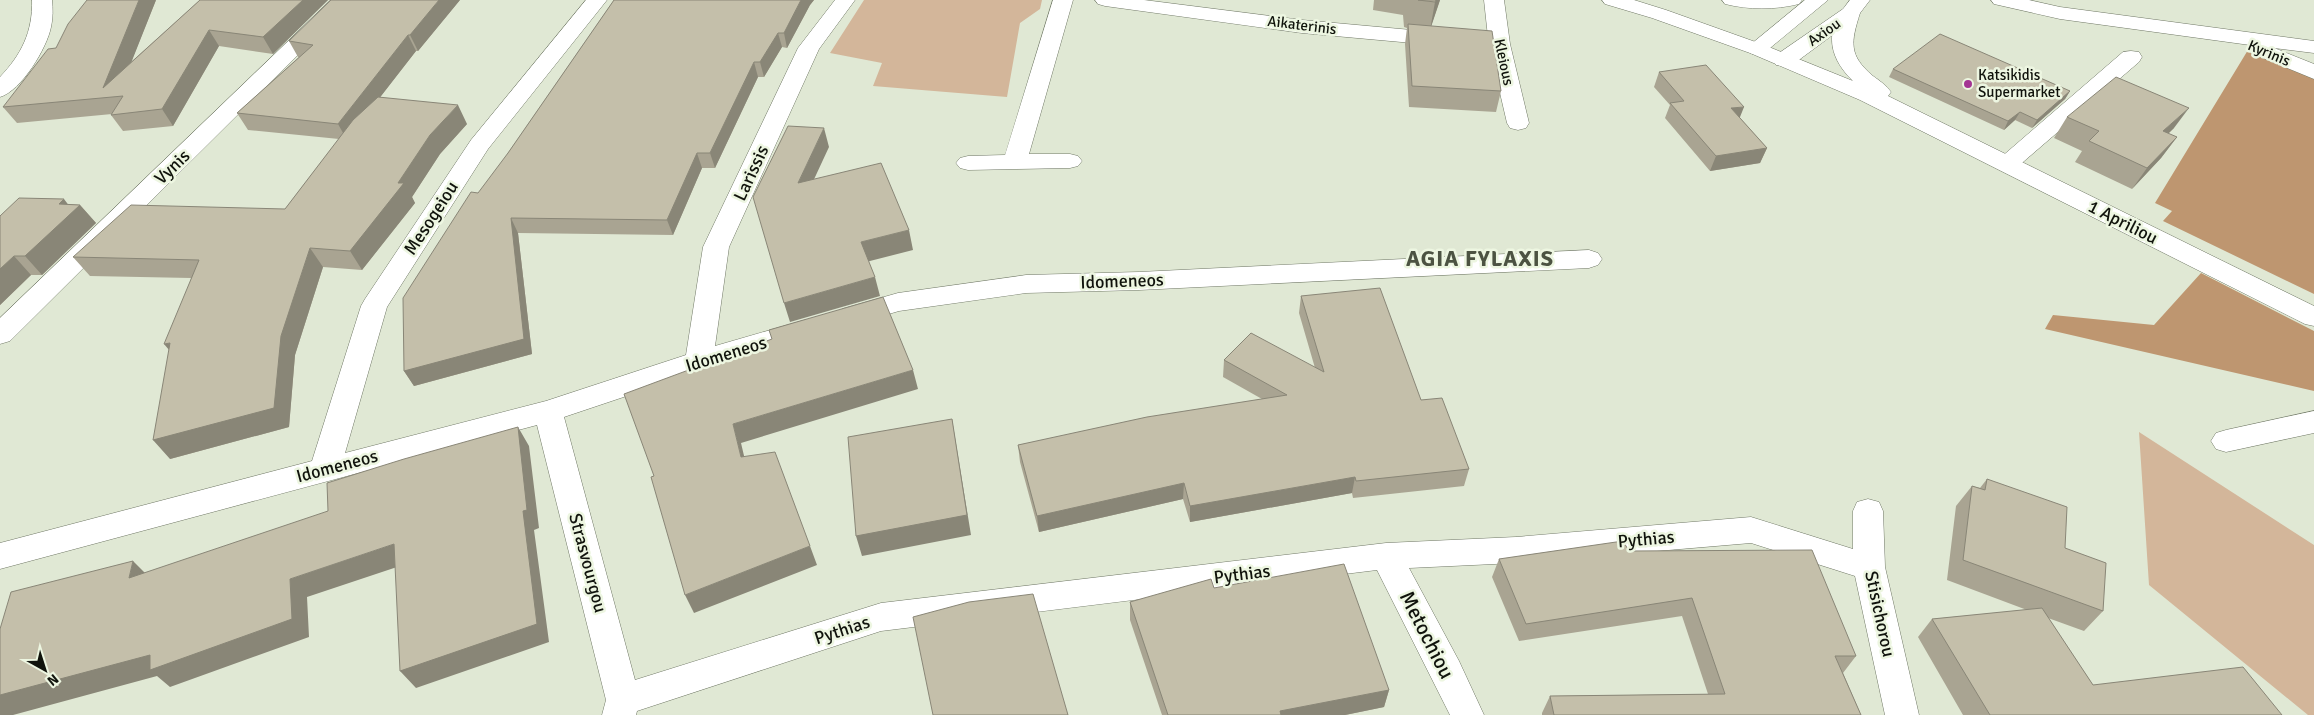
<svg xmlns="http://www.w3.org/2000/svg" width="2314" height="715" font-family="Signika,sans-serif">
<style>
.green{fill:#d3b69a}
.forest{fill:#be9670}
.lines{fill:none;stroke-linecap:round;stroke-linejoin:round}
.minor-casing{stroke:#707866;stroke-width:1}
.major-casing{stroke:#707866;stroke-width:1}
.minor{fill:#fff;fill-rule:evenodd}
.major{fill:#fff;fill-rule:evenodd}
.wall{fill:#a9a492}
.shaded-wall{fill:#898677}
.building{fill:#c4bfaa;stroke:#898677}
.poi-dot{fill:#a43593;stroke:#edf6e1;stroke-width:2}
.labels{text-anchor:middle;stroke-width:5;stroke-linejoin:round;paint-order:stroke}
.far-street-label{font-size:15px;fill:#10130c;stroke:#edf6e1}
.far-poi-label{font-size:15px;fill:#10130c;stroke:#edf6e1;text-anchor:start}
.street-label{font-size:18px;fill:#10130c;stroke:#edf6e1}
.near-street-label{font-size:21px;fill:#10130c;stroke:#edf6e1}
.district-label{font-size:22px;font-weight:bold;letter-spacing:1px;fill:#4c5342;stroke:#edf6e1}
</style>
<rect width="100%" height="100%" fill="#e0e8d4"/>
<path class="green" d="M 864,0 L 1042,0 L 1040,9 L 1020,23 L 1007,97 L 873,86 L 882,63 L 830,53 Z
M 2139,432 L 2314,545 L 2314,715 L 2308,715 L 2149,585 Z"/>
<path class="forest" d="M 2248,50 L 2314,79 L 2314,294 L 2163,221 L 2172,211 L 2155,203 Z
M 2201,273 L 2314,331 L 2314,391 L 2045,329 L 2053,315 L 2154,325 Z"/>
<g class="lines">
<defs>
<path id="minor" d="M 32,0 L 52,0 C 53,9 53,18 51,27 C 47,48 21,91 0,97 L 0,77 C 21,55 33,32 32,0 Z
M 331,0 L 353,0 L 10,341 L 0,344 L 0,318 Z
M 586,0 L 607,0 L 488,149 L 387,307 L 345,453 L 546,401 L 686,355 L 703,247 L 798,48 L 835,0 L 855,0 L 819,49 L 729,247 L 715,346 L 805,320 L 815,323 L 818,330 L 815,337 L 707,369 L 564,417 L 635,680 L 881,603 L 1386,543 L 1516,537 L 1751,517 L 1853,549 L 1853,511 L 1857,502 L 1868,499 L 1879,502 L 1883,511 L 1885,567 L 1919,715 L 1885,715 L 1855,576 L 1751,543 L 1516,563 L 1409,568 L 1459,661 L 1484,715 L 1450,715 L 1377,570 L 881,631 L 637,711 L 636,715 L 602,715 L 606,700 L 537,425 L 0,569 L 0,543 L 312,461 L 361,306 L 365,299 L 471,140 Z
M 1053,0 L 1073,0 L 1029,154 L 1070,154 L 1078,156 L 1082,161 L 1078,166 L 1070,168 L 968,170 L 960,168 L 956,163 L 960,158 L 968,156 L 1005,155 Z
M 1095,0 L 1144,0 L 1302,20 L 1488,37 L 1484,0 L 1504,0 L 1510,44 L 1529,123 L 1526,128 L 1518,130 L 1510,128 L 1507,123 L 1490,50 L 1302,33 L 1105,6 L 1098,4 Z
M 1805,0 L 1828,0 L 1764,53 L 1757,55 L 1750,53 L 1746,49 L 1750,45 Z
M 1850,0 L 1870,0 L 1857,17 L 1792,65 L 1784,66 L 1776,65 L 1773,60 L 1776,55 L 1843,9 Z
M 1991,0 L 2029,0 L 2060,7 L 2314,41 L 2314,53 L 2274,48 L 2314,64 L 2314,79 L 2251,53 L 2247,49 L 2250,45 L 2060,19 L 1994,4 Z
M 2131,51 L 2139,52 L 2142,57 L 2139,62 L 2015,169 L 2007,171 L 1999,169 L 1995,164 L 1999,159 L 2123,52 Z
M 1589,250 L 1598,253 L 1602,259 L 1598,265 L 1589,268 L 1139,290 L 1026,293 L 899,311 L 851,325 L 842,323 L 838,316 L 842,309 L 898,293 L 1026,275 L 1139,272 Z
M 2314,411 L 2314,433 L 2226,452 L 2216,449 L 2211,441 L 2216,433 L 2226,430 Z"/>
<path id="major" d="M 1602,0 L 1634,0 L 1666,10 L 1764,45 L 1853,81 C 1831,60 1824,35 1843,9 L 1850,7 L 1857,9 L 1860,13 C 1851,42 1848,55 1873,76 C 1880,81 1886,85 1891,92 L 1888,96 L 2314,306 L 2314,326 L 2305,324 L 1860,100 L 1750,53 L 1652,18 L 1605,4 Z
M 1722,0 L 1802,0 L 1799,4 C 1775,10 1749,10 1725,4 Z"/>
</defs>
<use href="#minor" class="minor-casing"/>
<use href="#major" class="major-casing"/>
<use href="#minor" class="minor"/>
<use href="#major" class="major"/>
</g>
<path class="wall" d="M 156,0 L 131,62 L 200,0 L 328,0 L 273,54 L 219,46 L 173,126 L 123,131 L 111,115 L 112,114 L 17,123 L 3,107 L 56,48 Z
M 460,0 L 418,51 L 416,51 L 380,97 L 467,124 L 440,154 L 412,197 L 415,203 L 362,270 L 323,267 L 295,355 L 289,427 L 170,459 L 191,278 L 90,276 L 73,257 L 285,209 L 339,139 L 248,130 L 237,113 L 299,57 L 298,57 L 289,41 Z
M 614,0 L 814,0 L 810,5 L 787,48 L 782,47 L 764,77 L 758,77 L 715,168 L 702,168 L 673,235 L 518,233 L 532,354 L 414,386 L 404,371 L 508,153 Z
M 1374,0 L 1440,0 L 1431,26 L 1501,91 L 1496,112 L 1409,107 L 1405,44 L 1407,28 L 1404,27 L 1403,15 L 1373,10 Z
M 1893,69 L 2070,91 L 2065,99 L 2032,128 L 2015,120 L 2004,130 L 1889,77 Z
M 1659,72 L 1740,118 L 1767,148 L 1760,163 L 1710,171 L 1665,118 L 1670,105 L 1654,87 Z
M 2067,117 L 2174,128 L 2168,134 L 2177,137 L 2161,158 L 2132,189 L 2075,162 L 2082,151 L 2054,138 Z
M 68,204 L 80,205 L 96,223 L 42,275 L 31,275 L 0,305 L 0,216 Z
M 1301,296 L 1421,400 L 1469,469 L 1464,486 L 1353,498 L 1352,493 L 1190,522 L 1183,499 L 1039,532 L 1020,462 L 1018,445 L 1262,399 L 1223,377 L 1224,360 L 1315,368 L 1299,313 Z
M 1987,479 L 2065,548 L 2103,611 L 2084,631 L 2048,618 L 2093,685 L 2282,715 L 1963,715 L 1918,637 L 1932,619 L 2027,610 L 1947,580 L 1956,506 L 1972,486 L 1980,488 Z
M 1629,551 L 1856,656 L 1843,673 L 1861,715 L 1542,715 L 1542,713 L 1550,696 L 1708,694 L 1682,616 L 1519,641 L 1492,577 L 1499,559 Z
M 1214,588 L 1389,690 L 1384,707 L 1345,715 L 1162,715 L 1130,620 L 1130,602 Z"/>
<path class="shaded-wall" d="M 139,0 L 156,0 L 118,96 L 103,88 Z
M 303,0 L 328,0 L 273,54 L 263,37 Z
M 439,0 L 460,0 L 418,51 L 410,35 Z
M 801,0 L 814,0 L 810,5 L 787,48 L 784,33 Z
M 1436,0 L 1440,0 L 1430,30 L 1435,2 Z
M 209,30 L 219,46 L 173,126 L 162,109 Z
M 778,33 L 782,47 L 764,77 L 760,62 Z
M 408,35 L 416,51 L 347,140 L 338,124 Z
M 754,62 L 758,77 L 715,168 L 710,153 Z
M 2070,91 L 2065,99 L 2032,128 L 2037,120 Z
M 458,105 L 467,124 L 440,154 L 412,197 L 415,203 L 362,270 L 350,251 L 398,183 L 430,135 Z
M 1744,107 L 1738,122 L 1731,108 Z
M 2189,108 L 2174,128 L 2148,152 L 2163,131 Z
M 2020,112 L 2015,120 L 2004,130 L 2008,121 Z
M 824,128 L 829,147 L 803,203 L 798,183 Z
M 2177,137 L 2161,158 L 2132,189 L 2147,168 Z
M 1767,148 L 1760,163 L 1710,171 L 1716,156 Z
M 697,153 L 702,168 L 673,235 L 667,220 Z
M 64,199 L 73,211 L 80,205 L 96,223 L 42,275 L 25,256 L 59,204 Z
M 511,218 L 518,233 L 532,354 L 414,386 L 404,371 Z
M 909,230 L 913,250 L 866,262 L 861,242 Z
M 310,248 L 323,267 L 295,355 L 289,427 L 170,459 L 153,440 L 281,336 Z
M 14,256 L 31,275 L 0,305 L 0,269 Z
M 875,277 L 880,296 L 790,322 L 784,303 Z
M 170,343 L 180,363 L 164,344 Z
M 913,370 L 918,389 L 741,443 L 749,477 L 741,457 L 733,424 Z
M 952,419 L 971,535 L 862,556 L 856,536 Z
M 518,427 L 529,446 L 539,528 L 534,530 L 549,642 L 416,688 L 400,671 L 523,511 Z
M 1355,477 L 1352,493 L 1190,522 L 1190,506 Z
M 1184,483 L 1183,499 L 1039,532 L 1037,516 Z
M 394,544 L 409,563 L 307,597 L 309,637 L 170,687 L 157,676 L 13,715 L 0,715 L 0,695 L 290,579 Z
M 810,546 L 817,565 L 694,613 L 685,595 Z
M 133,561 L 152,580 L 129,578 Z
M 1389,690 L 1384,707 L 1345,715 L 1279,715 L 1280,711 Z"/>
<path class="building" d="M 87,0 L 139,0 L 103,88 L 200,0 L 303,0 L 263,37 L 209,30 L 162,109 L 111,115 L 123,96 L 3,107 L 48,49 L 56,48 L 68,24 Z
M 331,0 L 439,0 L 410,35 L 408,35 L 338,124 L 237,113 L 313,45 L 289,41 Z
M 614,0 L 801,0 L 784,33 L 778,33 L 760,62 L 754,62 L 710,153 L 697,153 L 667,220 L 511,218 L 524,339 L 404,371 L 403,298 L 471,192 L 478,193 L 508,153 Z
M 1418,0 L 1436,0 L 1435,2 Z
M 1408,24 L 1492,31 L 1501,91 L 1412,86 Z
M 1940,34 L 2070,91 L 2037,120 L 2020,112 L 2008,121 L 1893,69 Z
M 1706,65 L 1744,107 L 1731,108 L 1767,148 L 1716,156 L 1670,103 L 1684,101 L 1659,72 Z
M 2116,77 L 2189,108 L 2163,131 L 2177,137 L 2147,168 L 2089,141 L 2099,131 L 2067,117 Z
M 378,97 L 458,105 L 430,135 L 398,183 L 404,183 L 350,251 L 310,248 L 281,336 L 274,408 L 153,440 L 170,343 L 164,344 L 199,260 L 73,257 L 131,205 L 285,209 L 353,120 Z
M 788,126 L 824,128 L 798,183 L 881,163 L 909,230 L 861,242 L 875,277 L 784,303 L 753,197 Z
M 19,198 L 64,199 L 59,204 L 80,205 L 25,256 L 14,256 L 0,269 L 0,216 Z
M 1380,288 L 1421,400 L 1442,398 L 1469,469 L 1356,481 L 1355,477 L 1190,506 L 1184,483 L 1037,516 L 1018,445 L 1147,417 L 1287,395 L 1224,360 L 1251,333 L 1324,372 L 1301,296 Z
M 883,297 L 913,370 L 733,424 L 741,457 L 775,452 L 810,546 L 685,595 L 651,477 L 654,476 L 624,394 L 772,339 L 769,330 Z
M 952,419 L 967,515 L 856,536 L 848,437 Z
M 518,427 L 527,510 L 523,511 L 537,624 L 400,671 L 394,544 L 290,579 L 292,619 L 150,670 L 150,655 L 0,695 L 0,629 L 11,592 L 133,561 L 129,578 L 328,511 L 327,483 L 404,459 Z
M 1987,479 L 2067,507 L 2065,548 L 2106,563 L 2103,611 L 1963,560 L 1972,486 L 1985,490 Z
M 1623,541 L 1629,551 L 1812,550 L 1856,656 L 1835,656 L 1861,715 L 1554,715 L 1550,696 L 1725,694 L 1692,598 L 1526,624 L 1499,559 Z
M 1344,564 L 1389,690 L 1280,711 L 1281,715 L 1168,715 L 1130,602 L 1211,579 L 1214,588 Z
M 1033,594 L 1068,715 L 933,715 L 913,617 L 969,602 Z
M 2042,608 L 2093,685 L 2243,667 L 2282,715 L 1990,715 L 1932,619 Z"/>
<circle class="poi-dot" cx="1968" cy="84" r="5"/>
<g class="labels">
<g class="far-street-label">
<text transform="translate(1302 25) rotate(7)" y="5">Aikaterinis</text>
<text transform="translate(1824 32) rotate(-35)" y="5">Axiou</text>
<text transform="translate(2269 53) rotate(23)" y="5">Kyrinis</text>
<text transform="translate(1504 62) rotate(78)" y="5">Kleious</text>
</g>
<g class="far-poi-label">
<text x="1978" y="80">Katsikidis<tspan x="1978" dy="17">Supermarket</tspan></text>
</g>
<g class="street-label">
<text transform="translate(172 167) rotate(-44)" y="6">Vynis</text>
<text transform="translate(751 173) rotate(-65)" y="6">Larissis</text>
<text transform="translate(431 218) rotate(-57)" y="6">Mesogeiou</text>
<text transform="translate(2123 222) rotate(27)" y="6">1 Apriliou</text>
<text transform="translate(1122 281) rotate(-2)" y="6">Idomeneos</text>
<text transform="translate(726 354) rotate(-17)" y="6">Idomeneos</text>
<text transform="translate(337 466) rotate(-15)" y="6">Idomeneos</text>
<text transform="translate(1646 539) rotate(-5)" y="6">Pythias</text>
<text transform="translate(588 563) rotate(75)" y="6">Strasvourgou</text>
<text transform="translate(1242 574) rotate(-7)" y="6">Pythias</text>
<text transform="translate(1880 614) rotate(78)" y="6">Stisichorou</text>
<text transform="translate(842 630) rotate(-18)" y="6">Pythias</text>
</g>
<g class="near-street-label">
<text transform="translate(1427 635) rotate(63)" y="7">Metochiou</text>
</g>
<g class="district-label">
<text x="1480" y="266">AGIA FYLAXIS</text>
</g>
</g>
<g transform="translate(45 670) rotate(141)" stroke="#edf6e1" stroke-width="4" paint-order="stroke">
<path d="M0-4L9 19L0 12L-9 19Z" fill="#10130c"/>
<text y="-8" font-size="14" font-weight="bold" text-anchor="middle" fill="#10130c">N</text>
</g>
</svg>
